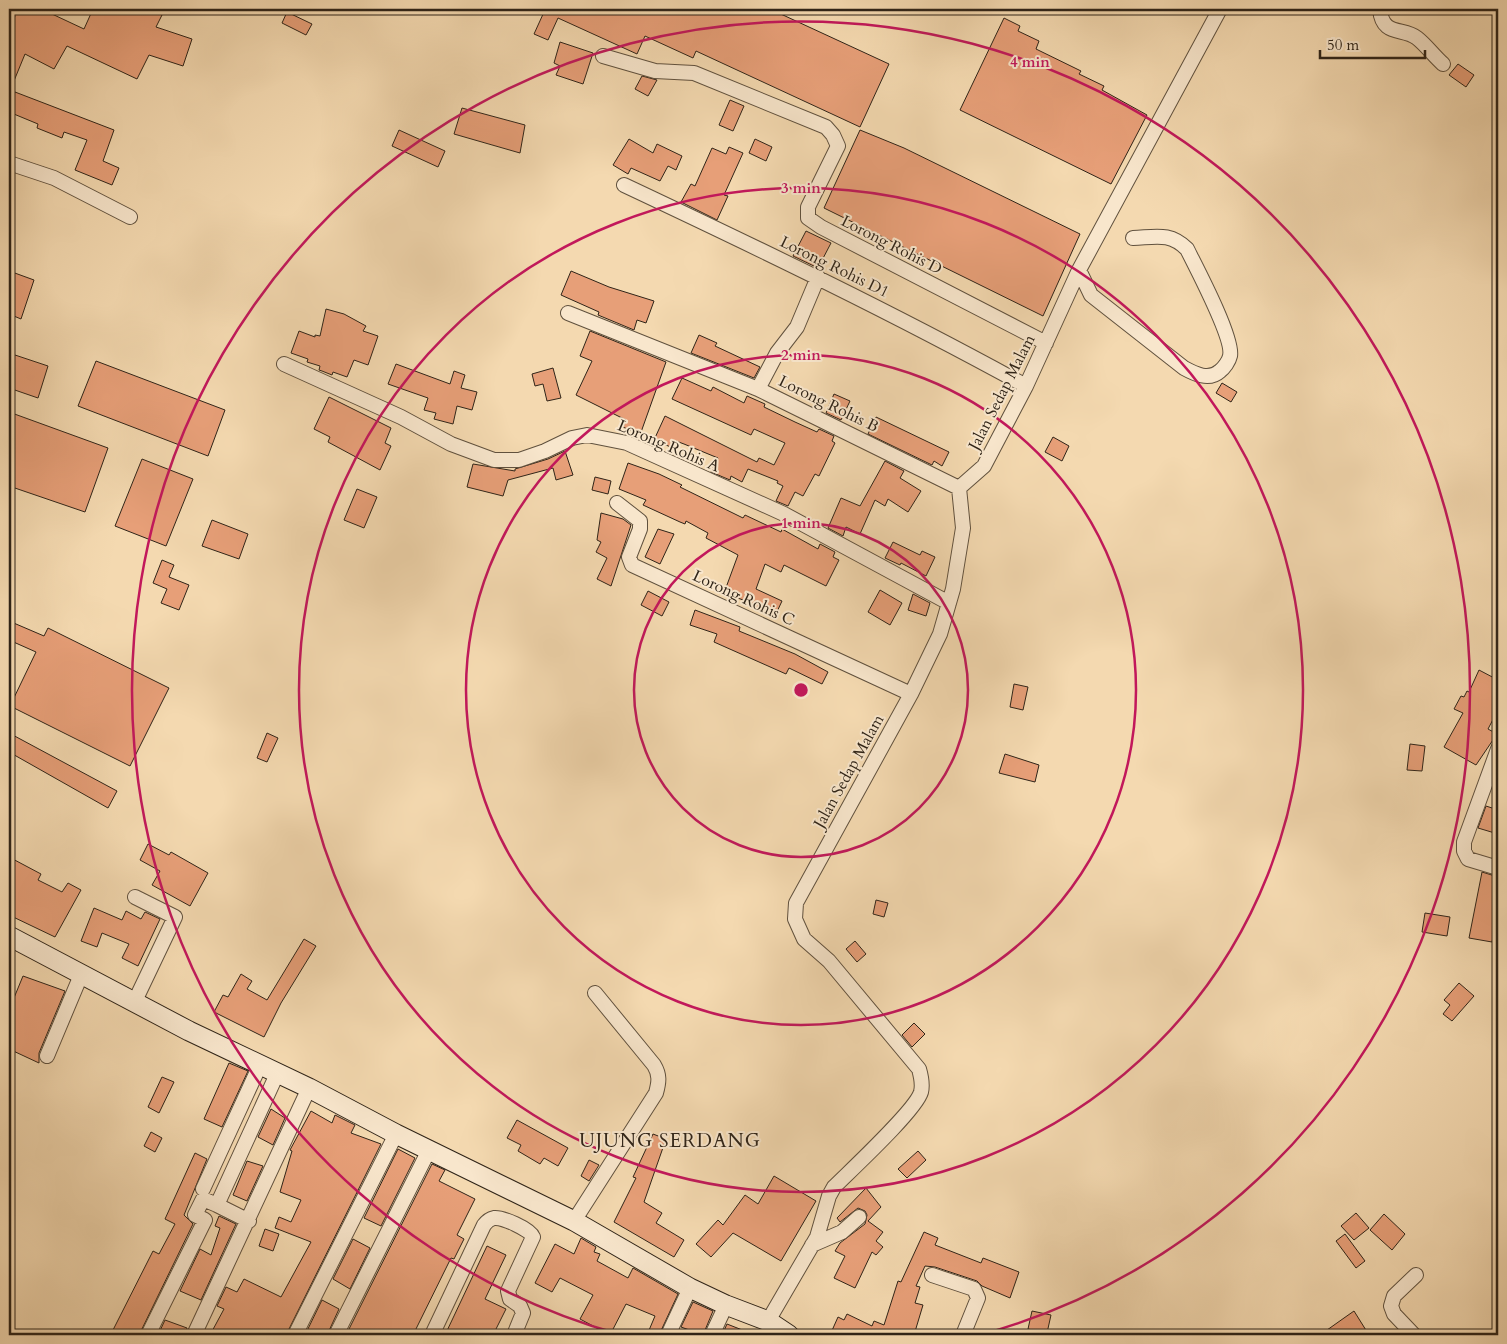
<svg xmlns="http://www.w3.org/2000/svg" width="1507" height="1344" font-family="Cardo,serif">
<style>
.building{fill:#e79f78;stroke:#2f2418}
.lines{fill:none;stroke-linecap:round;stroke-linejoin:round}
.minor-casing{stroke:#60513e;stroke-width:16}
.secondary-casing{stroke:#2f2418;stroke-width:21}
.minor{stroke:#f8e6cc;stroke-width:14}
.secondary{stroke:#f8e6cc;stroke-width:19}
.ring{fill:none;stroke:#c2185b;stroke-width:2.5}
.labels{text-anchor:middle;stroke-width:4;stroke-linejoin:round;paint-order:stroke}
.street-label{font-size:16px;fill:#2f2418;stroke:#f8e6cc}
.quarter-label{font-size:19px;letter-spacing:1px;fill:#2f2418;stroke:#f8e6cc}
.centre{fill:#c2185b;stroke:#f8e6cc;stroke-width:2.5}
.ring-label{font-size:15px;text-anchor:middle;font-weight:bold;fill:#c2185b;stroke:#f8e6cc;stroke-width:4;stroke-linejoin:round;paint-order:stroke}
</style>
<rect width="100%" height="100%" fill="#f4d9b0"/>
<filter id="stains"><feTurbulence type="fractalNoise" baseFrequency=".004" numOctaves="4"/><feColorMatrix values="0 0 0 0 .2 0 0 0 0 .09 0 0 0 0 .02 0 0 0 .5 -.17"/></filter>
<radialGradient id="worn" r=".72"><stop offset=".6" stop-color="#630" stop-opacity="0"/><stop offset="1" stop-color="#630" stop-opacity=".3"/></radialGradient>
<path class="building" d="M 9,9 L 54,9 L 52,14 L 84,29 L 93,9 L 148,9 L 162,15 L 156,27 L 192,39 L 183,66 L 149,55 L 137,79 L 67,46 L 54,69 L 25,54 L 9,93 L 9,29 L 15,16 L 9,13 Z
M 537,9 L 770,9 L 889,64 L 860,127 L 696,51 L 693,58 L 645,36 L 637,54 L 558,18 L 548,40 L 534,34 L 544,12 Z
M 287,12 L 312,24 L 306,35 L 282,23 Z
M 1004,18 L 1020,26 L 1018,31 L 1039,41 L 1036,49 L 1081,71 L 1079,74 L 1104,86 L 1102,90 L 1147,115 L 1111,184 L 960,110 Z
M 560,42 L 593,53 L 583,84 L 556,75 L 560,66 L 554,63 Z
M 1458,64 L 1474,75 L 1466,87 L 1449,75 Z
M 642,76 L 657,80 L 648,96 L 635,89 Z
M 15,92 L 114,130 L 103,161 L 119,168 L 112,185 L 75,170 L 87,140 L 64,132 L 62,138 L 37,128 L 38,124 L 9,112 Z
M 730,100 L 744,106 L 733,131 L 719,125 Z
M 462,108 L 525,125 L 520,153 L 454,134 Z
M 399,130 L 445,151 L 438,167 L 392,146 Z
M 860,130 L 904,148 L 1080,234 L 1043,316 L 824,208 Z
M 629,139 L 653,153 L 657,144 L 682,156 L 676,170 L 668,166 L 660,181 L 631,168 L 628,174 L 613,165 Z
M 755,139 L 772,147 L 766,161 L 749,153 Z
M 729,147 L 743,153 L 724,195 L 728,196 L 717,220 L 681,202 L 691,184 L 695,186 L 712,148 L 726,154 Z
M 806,231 L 831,243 L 818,268 L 793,256 Z
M 571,271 L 609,287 L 654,301 L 646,323 L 637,320 L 634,330 L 598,315 L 599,312 L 561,295 Z
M 12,272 L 34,280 L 21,319 L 9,314 L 9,282 Z
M 326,309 L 344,314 L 366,326 L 363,331 L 378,336 L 368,365 L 354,360 L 347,377 L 333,372 L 332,375 L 322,371 L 319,370 L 320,366 L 307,362 L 308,359 L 291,353 L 299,331 L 315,337 L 315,335 L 320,336 Z
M 590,331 L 666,362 L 640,435 L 623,427 L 626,420 L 576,395 L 592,361 L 580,356 Z
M 699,335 L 717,343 L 715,346 L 760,367 L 754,378 L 691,353 Z
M 9,353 L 48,366 L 38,398 L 9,388 Z
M 96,361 L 225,410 L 208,456 L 78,406 Z
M 396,364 L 450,384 L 454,371 L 465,375 L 461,388 L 477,392 L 472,410 L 457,406 L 453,424 L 434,419 L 436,413 L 424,410 L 428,398 L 388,384 Z
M 553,368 L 561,398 L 547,401 L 543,384 L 535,386 L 532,374 Z
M 682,378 L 711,391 L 713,387 L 744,403 L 747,396 L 765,404 L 764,407 L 795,422 L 817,432 L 819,429 L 834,436 L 832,441 L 835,443 L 819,476 L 815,474 L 803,496 L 795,492 L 788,506 L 776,501 L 783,486 L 777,483 L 778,481 L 748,469 L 742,482 L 731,476 L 730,480 L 711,472 L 718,458 L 684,444 L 676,441 L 673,448 L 654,440 L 665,416 L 757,462 L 759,458 L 774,465 L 785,443 L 754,429 L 751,435 L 672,399 Z
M 1222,383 L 1237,392 L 1231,402 L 1216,393 Z
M 834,394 L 850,401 L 841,420 L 826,413 Z
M 329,397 L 391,428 L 385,443 L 391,446 L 380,470 L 328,442 L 330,437 L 314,429 Z
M 9,412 L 108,448 L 85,512 L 9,486 Z
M 876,417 L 949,452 L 942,466 L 934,461 L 932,465 L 868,434 Z
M 1053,437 L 1069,446 L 1062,461 L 1045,452 Z
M 565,451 L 573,475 L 556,480 L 553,468 L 508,480 L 503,496 L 467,487 L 473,464 L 515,471 L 515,469 L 548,459 Z
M 142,459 L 193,479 L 166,546 L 115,526 Z
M 885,461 L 904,471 L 900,478 L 921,491 L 908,512 L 888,499 L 885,506 L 875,500 L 860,534 L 846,527 L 843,536 L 828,528 L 841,498 L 860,506 Z
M 628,463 L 659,474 L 682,485 L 680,487 L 743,518 L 745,515 L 781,532 L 782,529 L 818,549 L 820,544 L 835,552 L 833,557 L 839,560 L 826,586 L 784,565 L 781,572 L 765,564 L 756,589 L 782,601 L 775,616 L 753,606 L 754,604 L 724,593 L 738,555 L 706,538 L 708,533 L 686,521 L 685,524 L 680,522 L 643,505 L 646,500 L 619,489 Z
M 595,477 L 611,481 L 608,494 L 592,490 Z
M 357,489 L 377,497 L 364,528 L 344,520 Z
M 601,513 L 623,519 L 631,525 L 611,586 L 597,579 L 607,558 L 596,552 L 601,542 L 597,540 Z
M 212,520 L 248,534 L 239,559 L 202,546 Z
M 658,529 L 674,534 L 660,564 L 645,557 Z
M 893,542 L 920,555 L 922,551 L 935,557 L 926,576 L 901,563 L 900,565 L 885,558 Z
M 162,560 L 174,565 L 169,577 L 189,585 L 179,610 L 161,603 L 167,589 L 153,583 Z
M 880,590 L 902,603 L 890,625 L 868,612 Z
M 648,591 L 669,602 L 662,616 L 641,605 Z
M 913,594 L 930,603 L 926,616 L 908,610 Z
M 695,610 L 740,627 L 739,631 L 795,654 L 828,672 L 822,684 L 789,668 L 786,674 L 714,642 L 717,634 L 690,625 Z
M 9,621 L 44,636 L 48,628 L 169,688 L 130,766 L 10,706 L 36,652 L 9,640 Z
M 1479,670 L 1498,680 L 1498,710 L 1488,729 L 1497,734 L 1476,765 L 1444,747 L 1463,713 L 1454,709 L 1461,696 L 1464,697 L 1467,691 L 1469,692 Z
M 1014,684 L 1028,687 L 1023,710 L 1010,707 Z
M 9,733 L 117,791 L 108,808 L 9,752 Z
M 267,733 L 278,738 L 267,762 L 257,758 Z
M 1410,744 L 1425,746 L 1422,771 L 1407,770 Z
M 1005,754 L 1039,765 L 1035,782 L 999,773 Z
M 1486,806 L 1498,810 L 1498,834 L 1478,828 Z
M 148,844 L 169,855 L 171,852 L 208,873 L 190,906 L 152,885 L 160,871 L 140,860 Z
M 9,857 L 41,874 L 38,880 L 62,892 L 68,883 L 81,890 L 55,937 L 9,915 Z
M 1482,872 L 1498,877 L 1498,912 L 1492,942 L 1469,938 Z
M 876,900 L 888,903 L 884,917 L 873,914 Z
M 94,908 L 122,920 L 126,911 L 141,919 L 145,912 L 160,919 L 138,966 L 122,958 L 129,944 L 102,933 L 97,947 L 81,941 Z
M 1425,913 L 1450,917 L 1447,936 L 1422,932 Z
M 304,939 L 316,946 L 281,1003 L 264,1037 L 214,1012 L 223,995 L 228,997 L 241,974 L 252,981 L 247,989 L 267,1000 Z
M 855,941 L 866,954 L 857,962 L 846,949 Z
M 23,976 L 65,991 L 39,1053 L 39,1063 L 9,1049 L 9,1010 Z
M 1459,983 L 1474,996 L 1452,1021 L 1443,1014 L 1450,1005 L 1444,1000 Z
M 914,1023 L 925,1034 L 912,1047 L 902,1035 Z
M 229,1063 L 248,1071 L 222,1127 L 204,1119 Z
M 162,1077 L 174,1082 L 159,1113 L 148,1107 Z
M 271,1109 L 285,1118 L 273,1145 L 258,1137 Z
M 311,1111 L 332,1123 L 335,1115 L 355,1125 L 351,1133 L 381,1144 L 286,1335 L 210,1335 L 224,1309 L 217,1306 L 226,1287 L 237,1292 L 244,1279 L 281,1297 L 311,1242 L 275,1228 L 279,1217 L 291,1222 L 301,1200 L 280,1192 L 292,1151 L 290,1150 Z
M 517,1120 L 568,1148 L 558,1166 L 544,1158 L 540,1164 L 518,1151 L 521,1145 L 507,1138 Z
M 151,1132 L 162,1138 L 155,1152 L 144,1146 Z
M 653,1134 L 666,1139 L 644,1202 L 662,1213 L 656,1223 L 684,1240 L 674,1257 L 614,1222 L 636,1178 L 633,1177 Z
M 398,1149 L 415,1158 L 381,1226 L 364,1218 Z
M 918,1151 L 926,1160 L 907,1178 L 898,1169 Z
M 195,1153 L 207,1159 L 184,1215 L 193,1224 L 139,1335 L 125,1335 L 113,1330 L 153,1251 L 159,1254 L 175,1224 L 165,1219 Z
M 589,1160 L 599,1165 L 589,1181 L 581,1176 Z
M 247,1161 L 263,1166 L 247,1201 L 233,1195 Z
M 432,1164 L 445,1170 L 439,1181 L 475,1199 L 457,1235 L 464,1239 L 454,1259 L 451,1258 L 413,1335 L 346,1335 Z
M 774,1176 L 816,1201 L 781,1261 L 733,1233 L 711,1257 L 696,1244 L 718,1220 L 723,1225 L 745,1195 L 758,1204 Z
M 866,1188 L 881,1207 L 868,1221 L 883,1232 L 876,1241 L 883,1247 L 876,1255 L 872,1252 L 855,1288 L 834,1278 L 845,1256 L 835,1251 L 840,1243 L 865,1224 L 867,1215 L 865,1211 L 858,1208 L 840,1222 L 837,1218 Z
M 1356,1213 L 1369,1228 L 1354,1240 L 1341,1226 Z
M 1384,1214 L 1405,1234 L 1392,1250 L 1370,1230 Z
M 219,1216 L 236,1224 L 201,1300 L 180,1291 L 200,1249 L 211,1255 L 220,1228 L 215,1226 Z
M 265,1229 L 279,1234 L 273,1251 L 259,1246 Z
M 924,1232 L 938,1238 L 935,1245 L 981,1263 L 983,1258 L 1019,1272 L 1010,1298 L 982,1286 L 977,1281 L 935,1267 L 925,1266 L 916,1286 L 920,1287 L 915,1303 L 923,1305 L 914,1335 L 830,1335 L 838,1317 L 844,1320 L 847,1314 L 872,1326 L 874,1321 L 884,1325 L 898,1281 L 901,1282 Z
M 1345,1234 L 1365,1261 L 1356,1268 L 1336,1241 Z
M 581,1238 L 596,1247 L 594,1252 L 600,1254 L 597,1261 L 628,1278 L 633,1268 L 678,1294 L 659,1335 L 647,1335 L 655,1316 L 626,1304 L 610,1335 L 580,1319 L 593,1295 L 560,1278 L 552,1292 L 535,1283 L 555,1244 L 574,1254 Z
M 353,1239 L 370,1248 L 350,1289 L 333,1279 Z
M 487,1246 L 506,1255 L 485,1299 L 506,1309 L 493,1335 L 445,1335 Z
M 322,1300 L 339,1309 L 327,1335 L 305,1335 Z
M 693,1302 L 713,1311 L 703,1335 L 681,1327 Z
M 1032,1311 L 1051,1315 L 1047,1333 L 1028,1329 Z
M 1354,1311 L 1369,1335 L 1320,1335 L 1344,1318 Z
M 165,1320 L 187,1328 L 185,1335 L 158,1335 Z
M 727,1324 L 755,1335 L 722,1335 Z"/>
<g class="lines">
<defs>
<path id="minor" d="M 1380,9 C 1382,37 1403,27 1417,38 C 1426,45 1434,56 1443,64
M 603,56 L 655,71 L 694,73 L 826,127 L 833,135 L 838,146 L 808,207 L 808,218 L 821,227 L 1046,343
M 9,163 L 54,178 L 130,217
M 624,185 C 760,249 895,314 1026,386
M 1079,270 L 1091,295 L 1184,368 C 1195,374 1209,381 1220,371 C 1224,368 1229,361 1230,356 C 1234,339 1196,267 1187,249 C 1170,232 1156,237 1133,238
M 568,313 L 758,389 L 959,488
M 284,364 L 401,417 L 451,444 L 494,460 L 519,460 L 545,451 L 572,438 L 587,435 L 627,443 L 784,514 L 949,603
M 758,389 L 777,353 L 797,327 L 818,277
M 617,503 L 640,521 L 640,529 L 629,557 L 632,565 L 911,694
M 1498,749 L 1464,842 L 1464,851 L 1468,859 L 1498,868
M 134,1003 L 175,917 L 135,897
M 47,1056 L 81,975
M 203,1189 L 260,1065
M 249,1221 L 217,1205 L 277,1074
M 574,1221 L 656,1093 C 659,1082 660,1075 654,1065 L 595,993
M 812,1245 L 842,1232 L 859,1217
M 932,1275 L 974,1289 L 978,1298 L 963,1335
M 768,1321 L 817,1237 L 829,1196 L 834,1187 C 851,1170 916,1110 921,1092 C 923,1084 921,1076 919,1069 L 829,961 L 804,939 L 795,919 L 796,903 L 911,694 L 940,634 L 953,589 L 963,528 L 959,488 L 984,466 L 1026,386 L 1079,270 L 1220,9
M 148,1335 L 205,1220 L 195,1215 L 203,1199 L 217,1205
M 194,1335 L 309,1088
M 295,1335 L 396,1134
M 336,1335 L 429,1150
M 432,1335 L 484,1225 C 487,1221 489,1219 494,1218 C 502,1217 530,1229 533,1237 L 508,1291 L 510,1299 L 520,1306 L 523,1313 L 514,1335
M 668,1335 L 690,1288
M 712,1335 L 726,1305
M 1414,1335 L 1394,1314 L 1391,1306 L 1394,1296 L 1416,1275"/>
<path id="secondary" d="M 9,936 L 189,1031 L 309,1088 L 396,1134 L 574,1221 L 690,1288 L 726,1305 L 768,1321 L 789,1335"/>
</defs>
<use href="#minor" class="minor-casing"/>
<use href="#secondary" class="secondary-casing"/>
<use href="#minor" class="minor"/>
<use href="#secondary" class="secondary"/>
</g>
<g class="ring">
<circle cx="801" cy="690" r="167"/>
<circle cx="801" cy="690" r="335"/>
<circle cx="801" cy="690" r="502"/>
<path d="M622 1335A669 669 0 1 1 980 1335"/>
</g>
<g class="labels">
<g class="street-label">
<text transform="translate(892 244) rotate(27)" y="6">Lorong Rohis D</text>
<text transform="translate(835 266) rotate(26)" y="6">Lorong Rohis D1</text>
<text transform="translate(1001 392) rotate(-63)" y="6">Jalan Sedap Malam</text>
<text transform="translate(829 403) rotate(26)" y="6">Lorong Rohis B</text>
<text transform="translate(669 445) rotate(23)" y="6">Lorong Rohis A</text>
<text transform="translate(744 597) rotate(25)" y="6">Lorong Rohis C</text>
<text transform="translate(848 771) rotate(-61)" y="6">Jalan Sedap Malam</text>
</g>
<g class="quarter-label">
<text x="670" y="1147">UJUNG SERDANG</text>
</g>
</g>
<circle cx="801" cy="690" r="8" class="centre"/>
<g class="ring-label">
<text x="1030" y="67">4 min</text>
<text x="801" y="193">3 min</text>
<text x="801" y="360">2 min</text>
<text x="801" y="528">1 min</text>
</g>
<rect width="1507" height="1344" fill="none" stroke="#f4d9b0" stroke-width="30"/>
<rect x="10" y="10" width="1487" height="1324" fill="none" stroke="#2f2418" stroke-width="2.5"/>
<rect x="15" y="15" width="1477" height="1314" fill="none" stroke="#2f2418"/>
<path d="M1320 50v8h105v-8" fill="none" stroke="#2f2418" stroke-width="2.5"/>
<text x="1327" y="50" font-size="15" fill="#2f2418" stroke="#f8e6cc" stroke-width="4" paint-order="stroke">50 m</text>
<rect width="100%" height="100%" filter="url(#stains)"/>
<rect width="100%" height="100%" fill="url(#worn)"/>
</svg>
